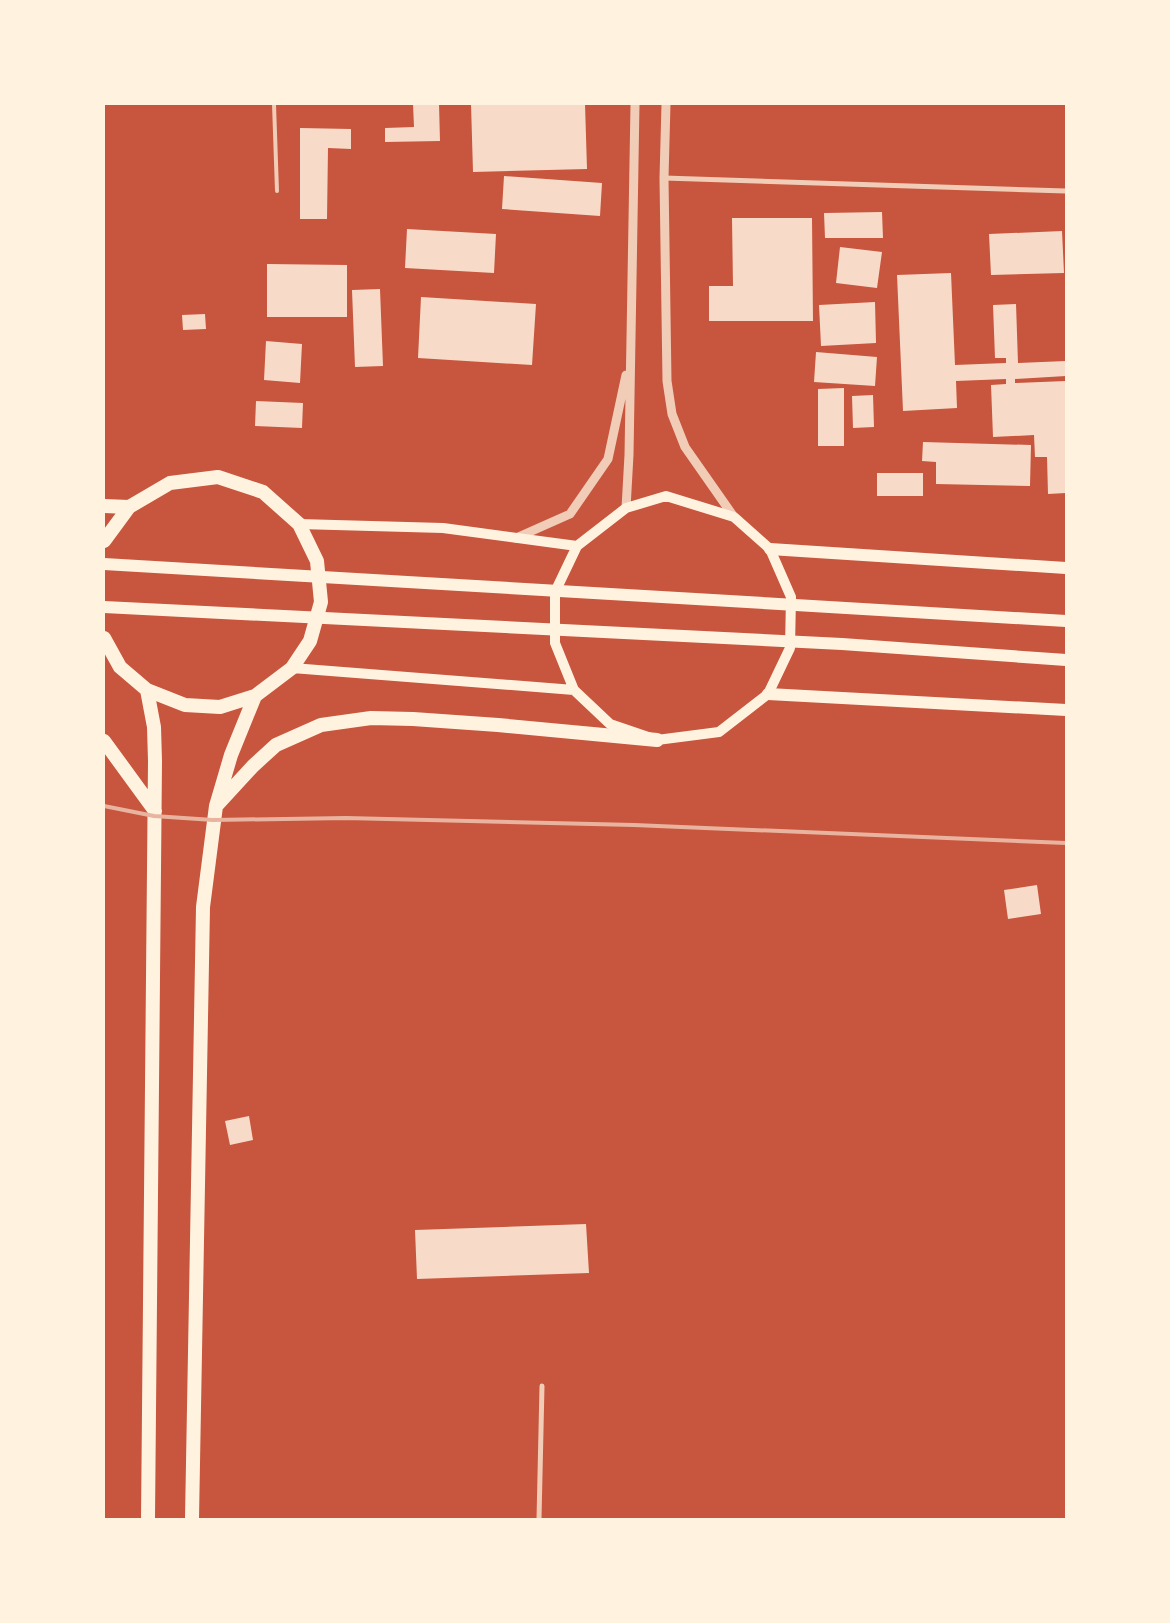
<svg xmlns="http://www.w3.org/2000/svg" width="1170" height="1623" font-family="'Alegreya Sans',sans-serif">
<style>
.building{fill:#f7dbc8}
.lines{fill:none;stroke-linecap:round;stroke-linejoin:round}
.service{stroke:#f1ccb7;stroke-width:4}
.minor{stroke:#f1ccb7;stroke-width:5}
.tertiary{stroke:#f1ccb7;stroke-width:9}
.secondary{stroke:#fff3e0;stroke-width:10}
.primary{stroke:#fff3e0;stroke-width:12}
.trunk{stroke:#fff3e0;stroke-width:14}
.rail{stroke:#e9b49f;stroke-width:4}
</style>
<rect width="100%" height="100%" fill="#c8553d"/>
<path class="building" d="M 413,104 L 439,104 L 440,141 L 385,142 L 385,128 L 414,127 Z
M 471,104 L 585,104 L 587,169 L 473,172 Z
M 300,128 L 351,129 L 351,149 L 328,148 L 327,219 L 300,219 Z
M 504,176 L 602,183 L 600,216 L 502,209 Z
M 882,212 L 883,238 L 825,238 L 824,213 Z
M 732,218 L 812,218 L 813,321 L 709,321 L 709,286 L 733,286 Z
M 407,229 L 496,234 L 494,273 L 405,268 Z
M 1062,231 L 1064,273 L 991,275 L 989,234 Z
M 840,247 L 882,252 L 877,288 L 836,283 Z
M 267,264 L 347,265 L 347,317 L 267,317 Z
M 951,273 L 955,365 L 1006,363 L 1006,358 L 995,358 L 993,305 L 1016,304 L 1018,363 L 1066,361 L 1066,376 L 1015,379 L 1015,383 L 1066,381 L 1066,493 L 1048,494 L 1047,457 L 1035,457 L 1034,435 L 993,437 L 991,385 L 1006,384 L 1006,379 L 956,381 L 957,408 L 903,411 L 897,275 Z
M 380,289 L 383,366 L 355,367 L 352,290 Z
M 421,297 L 536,304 L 532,365 L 418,358 Z
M 875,302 L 876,343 L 821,346 L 819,305 Z
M 205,314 L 206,329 L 183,330 L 182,315 Z
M 266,341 L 302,344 L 300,383 L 264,380 Z
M 816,352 L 877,357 L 875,386 L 814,382 Z
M 844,388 L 844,446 L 818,446 L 818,389 Z
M 873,395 L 874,427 L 853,428 L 852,396 Z
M 256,401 L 303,403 L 302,428 L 255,426 Z
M 923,442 L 1031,445 L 1030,486 L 936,484 L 936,462 L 922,461 Z
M 877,473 L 923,473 L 923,496 L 877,496 Z
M 1037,885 L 1041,914 L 1008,919 L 1004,890 Z
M 249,1116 L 253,1140 L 230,1145 L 225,1121 Z
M 586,1224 L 589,1273 L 417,1279 L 415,1230 Z"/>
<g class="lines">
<path class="service" d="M 274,104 L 277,191"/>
<path class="minor" d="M 664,178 L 1066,191
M 539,1519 L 542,1386"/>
<path class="tertiary" d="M 666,104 L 664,178 L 667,381 L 672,414 L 685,447 L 734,517
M 626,508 L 629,455 L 635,104
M 516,538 L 570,514 L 608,459 L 626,375"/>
<path class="secondary" d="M 666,496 L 734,517 L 770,549 L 791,597 L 790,648 L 768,694 L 719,732 L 657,740 L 610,724 L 574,690 L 555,643 L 555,592 L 577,546 L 626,508 Z
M 299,524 L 443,528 L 577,546
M 292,668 L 574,690"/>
<path class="primary" d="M 770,549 L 1066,568
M 104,564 L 1066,621
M 104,607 L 842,644 L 1066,660
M 768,694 L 1066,710"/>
<path class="trunk" d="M 104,506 L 129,507
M 104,541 L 129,507 L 170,483 L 218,477 L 263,492 L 299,524 L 317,561 L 321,602 L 310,641 L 292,668 L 255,696 L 220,707 L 185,705 L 147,690 L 120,667 L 104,638
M 147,690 L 154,727 L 155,761 L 148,1519
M 104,741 L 155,811
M 218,804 L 253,766 L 276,745 L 321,725 L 371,718 L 413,719 L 498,725 L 657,740
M 192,1519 L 203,907 L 216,806 L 231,755 L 255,696"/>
<path class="rail" d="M 104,806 L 154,816 L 213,820 L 346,818 L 634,825 L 1066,843"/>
</g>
<rect width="1170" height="1623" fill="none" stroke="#fff3e0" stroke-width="210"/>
</svg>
